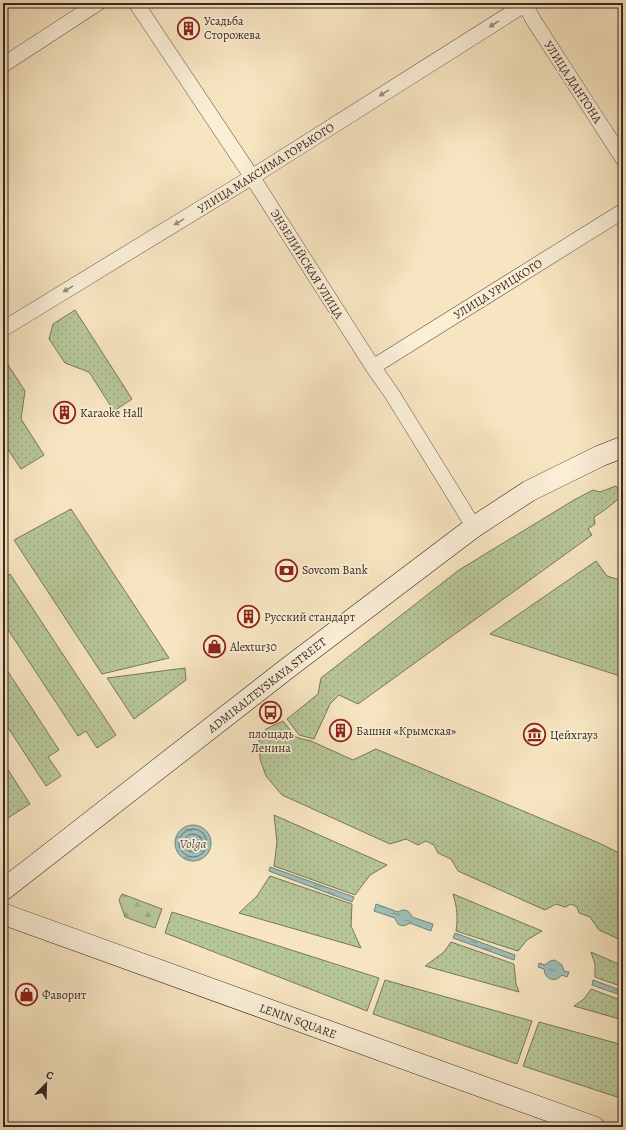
<svg xmlns="http://www.w3.org/2000/svg" width="626" height="1130" font-family="Alegreya,serif">
<style>
.grass{fill:url(#grass-dots);stroke:#78775b}
.forest{fill:url(#forest-firs);stroke:#78775b}
.water{fill:url(#water-ripples);stroke:#75827a}
.lines{fill:none;stroke-linecap:round;stroke-linejoin:round}
.shore{stroke:#6b736a;stroke-width:1}
.street-casing{stroke:#685747;stroke-width:16}
.secondary-casing{stroke:#38281e;stroke-width:22}
.street{stroke:#faeed7;stroke-width:15}
.secondary{stroke:#faeed7;stroke-width:21}
.oneway{fill:#998b7a}
.labels{text-anchor:middle;stroke-width:3.5;stroke-linejoin:round;paint-order:stroke}
.poi-label{font-size:12px;fill:#38281e;stroke:#faeed7;text-anchor:start}
.street-label{font-size:12px;fill:#38281e;stroke:#faeed7}
.water-label{font-size:13px;font-style:italic;fill:#57554c;stroke:#faeed7}
</style>
<defs>
<pattern id="grass-dots" width="8" height="8" patternUnits="userSpaceOnUse"><rect width="8" height="8" fill="#b7c698"/><path d="M2 2h.1M6 6h.1" fill="none" stroke="#9eaa83" stroke-width="1.8" stroke-linecap="round"/></pattern>
<pattern id="forest-firs" width="22" height="20" patternUnits="userSpaceOnUse"><rect width="22" height="20" fill="#b7c698"/><path d="M5 1l3.5 6h-7zM16 11l3.5 6h-7z" fill="#9eaa83"/></pattern>
<pattern id="water-ripples" width="26" height="14" patternUnits="userSpaceOnUse"><rect width="26" height="14" fill="#9ebeb7"/><path d="M2 4q2-2 4 0t4 0M15 11q2-2 4 0t4 0" fill="none" stroke="#829a94"/></pattern>
</defs>
<rect width="100%" height="100%" fill="#f7e5c1"/>
<filter id="stains"><feTurbulence type="fractalNoise" baseFrequency=".005" numOctaves="4"/><feColorMatrix values="0 0 0 0 .2 0 0 0 0 .09 0 0 0 0 .02 0 0 0 .5 -.17"/></filter>
<radialGradient id="worn" r=".72"><stop offset=".6" stop-color="#630" stop-opacity="0"/><stop offset="1" stop-color="#630" stop-opacity=".3"/></radialGradient>
<path class="grass" d="M 75,310 L 132,399 L 114,411 L 89,372 L 65,363 L 49,339 L 53,324 Z
M 3,357 L 25,391 L 21,419 L 44,455 L 21,469 L 3,442 Z
M 616,486 L 622,496 L 606,509 L 594,517 L 595,524 L 588,529 L 592,535 L 358,704 L 339,695 L 330,704 L 314,739 L 299,735 L 287,719 L 318,694 L 321,678 L 459,570 L 574,500 L 593,490 L 600,492 Z
M 71,509 L 169,658 L 102,674 L 14,540 Z
M 596,561 L 607,576 L 623,581 L 623,677 L 490,634 Z
M 10,574 L 116,735 L 97,748 L 86,731 L 78,736 L 3,622 L 3,608 L 9,603 L 3,594 L 3,578 Z
M 3,664 L 59,750 L 48,757 L 61,776 L 46,786 L 3,720 Z
M 185,668 L 186,680 L 134,719 L 107,678 Z
M 283,721 L 296,737 L 302,739 L 311,741 L 353,760 L 376,749 L 599,843 L 623,855 L 623,941 L 599,930 L 590,917 L 579,913 L 577,907 L 571,904 L 565,907 L 556,904 L 545,910 L 458,871 L 451,859 L 438,853 L 434,845 L 426,841 L 418,845 L 406,839 L 390,844 L 282,795 L 266,776 L 260,759 L 259,740 L 266,729 Z
M 3,762 L 30,804 L 3,821 Z
M 274,815 L 387,865 L 370,875 L 355,895 L 274,866 L 277,842 Z
M 270,876 L 352,904 L 351,926 L 361,948 L 239,913 L 257,896 Z
M 453,894 L 542,931 L 527,940 L 518,951 L 456,931 C 458,917 457,907 453,894 Z
M 172,912 L 379,978 L 367,1011 L 165,933 Z
M 451,942 L 514,964 L 516,984 L 519,992 L 425,966 L 444,952 Z
M 591,952 L 623,966 L 623,987 L 595,977 L 595,964 Z
M 385,980 L 532,1021 L 517,1064 L 373,1014 Z
M 591,989 L 623,1001 L 623,1020 L 574,1006 L 584,999 Z
M 539,1022 L 623,1045 L 623,1099 L 523,1066 Z"/>
<path class="forest" d="M 122,894 L 162,909 L 155,928 L 125,917 L 119,900 Z"/>
<path class="water" d="M175 843a18 18 0 1 1 36 0a18 18 0 1 1-36 0Z
M 270,867 L 354,897 L 352,902 L 269,871 Z
M 376,904 L 398,912 C 404,908 409,910 412,917 L 433,924 L 431,931 L 410,923 C 403,928 397,926 395,918 L 374,911 Z
M 455,933 L 515,955 L 514,960 L 453,938 Z
M 555,960 L 562,965 L 564,971 L 569,972 L 567,977 L 562,975 C 555,983 545,980 544,969 L 538,967 L 539,963 L 545,965 L 550,961 Z
M 593,980 L 623,991 L 623,996 L 592,985 Z"/>
<g class="lines">
<path class="shore" d="M179 843a14 14 0 1 1 28 0a14 14 0 1 1-28 0Z
M184 843a9 9 0 1 1 18 0a9 9 0 1 1-18 0Z"/>
<defs>
<path id="street" d="M 136,3 L 252,177 L 373,367 L 392,394 L 474,527
M 524,3 L 534,21 L 623,159
M 3,65 L 98,3
M 3,329 L 252,177 L 527,3
M 373,367 L 623,211"/>
<path id="secondary" d="M 3,890 L 289,667 L 474,527 L 529,491 L 600,456 L 623,447
M 3,914 L 594,1127"/>
</defs>
<use href="#street" class="street-casing"/>
<use href="#secondary" class="secondary-casing"/>
<use href="#street" class="street"/>
<use href="#secondary" class="secondary"/>
</g>
<defs><path id="oneway-solid" d="M-6-.8H1V-3.2L6.5 0L1 3.2V.8H-6Z"/></defs>
<g class="oneway">
<use href="#oneway-solid" transform="translate(494 24) rotate(148)"/>
<use href="#oneway-solid" transform="translate(384 93) rotate(148)"/>
<use href="#oneway-solid" transform="translate(179 222) rotate(149)"/>
<use href="#oneway-solid" transform="translate(68 289) rotate(149)"/>
</g>
<defs>
<symbol id="building-ring" viewBox="-11 -11 22 22"><circle r="9.5" fill="#faeed7" stroke="#8f2418" stroke-width="1.5"/><path d="M-4-6H4V6H1V3H-1V6H-4ZM-2.5-4.3h1.7v1.8h-1.7ZM.8-4.3h1.7v1.8H.8ZM-2.5-1h1.7V.8h-1.7ZM.8-1h1.7V.8H.8Z" fill="#8f2418"/></symbol>
<symbol id="bank-ring" viewBox="-11 -11 22 22"><circle r="9.5" fill="#faeed7" stroke="#8f2418" stroke-width="1.5"/><path d="M-6-4H6V4H-6ZM0-2.3a2.3 2.3 0 1 0 0 4.6a2.3 2.3 0 1 0 0-4.6Z" fill="#8f2418"/></symbol>
<symbol id="shop-ring" viewBox="-11 -11 22 22"><circle r="9.5" fill="#faeed7" stroke="#8f2418" stroke-width="1.5"/><path d="M-5-2.5h2.3a2.7 3.5 0 0 1 5.4 0H5L5.5 6h-11ZM-1.5-2.5h3a1.5 2.3 0 0 0-3 0Z" fill="#8f2418"/></symbol>
<symbol id="bus-ring" viewBox="-11 -11 22 22"><circle r="9.5" fill="#faeed7" stroke="#8f2418" stroke-width="1.5"/><path d="M-5-6H5V4H4V6H2V4H-2V6H-4V4H-5ZM-3.5-4V0h7V-4ZM-3.5 1.2v1.5H-2V1.2ZM2 1.2v1.5H3.5V1.2Z" fill="#8f2418"/></symbol>
<symbol id="museum-ring" viewBox="-11 -11 22 22"><circle r="9.5" fill="#faeed7" stroke="#8f2418" stroke-width="1.5"/><path d="M0-6L6-3V-2H-6V-3ZM-5-1h2V3h-2ZM-1-1h2V3h-2ZM3-1h2V3H3ZM-6 4H6V6H-6Z" fill="#8f2418"/></symbol>
</defs>
<g fill-rule="evenodd">
<use href="#building-ring" x="176" y="16" width="25" height="25"/>
<use href="#building-ring" x="52" y="400" width="25" height="25"/>
<use href="#bank-ring" x="274" y="558" width="25" height="25"/>
<use href="#building-ring" x="236" y="604" width="25" height="25"/>
<use href="#shop-ring" x="202" y="634" width="25" height="25"/>
<use href="#bus-ring" x="258" y="700" width="25" height="25"/>
<use href="#building-ring" x="328" y="718" width="25" height="25"/>
<use href="#museum-ring" x="522" y="722" width="25" height="25"/>
<use href="#shop-ring" x="14" y="982" width="25" height="25"/>
</g>
<g class="labels">
<g class="poi-label">
<text x="204" y="25">Усадьба<tspan x="204" dy="14">Сторожева</tspan></text>
<text x="80" y="417">Karaoke Hall</text>
<text x="302" y="574">Sovcom Bank</text>
<text x="264" y="621">Русский стандарт</text>
<text x="230" y="651">Alextur30</text>
<text x="356" y="735">Башня «Крымская»</text>
<text x="271" y="738" text-anchor="middle">площадь<tspan x="271" dy="14">Ленина</tspan></text>
<text x="550" y="739">Цейхгауз</text>
<text x="42" y="999">Фаворит</text>
</g>
<g class="street-label">
<text transform="translate(573 82) rotate(57)" y="4">УЛИЦА ДАНТОНА</text>
<text transform="translate(266 168) rotate(-32)" y="4">УЛИЦА МАКСИМА ГОРЬКОГО</text>
<text transform="translate(307 264) rotate(58)" y="4">ЭНЗЕЛИЙСКАЯ УЛИЦА</text>
<text transform="translate(498 289) rotate(-32)" y="4">УЛИЦА УРИЦКОГО</text>
<text transform="translate(267 685) rotate(-38)" y="4">ADMIRALTEYSKAYA STREET</text>
<text transform="translate(298 1021) rotate(20)" y="4">LENIN SQUARE</text>
</g>
<g class="water-label">
<text x="193" y="848">Volga</text>
</g>
</g>
<rect width="626" height="1130" fill="none" stroke="#f7e5c1" stroke-width="16"/>
<rect x="4" y="4" width="618" height="1122" fill="none" stroke="#38281e" stroke-width="2"/>
<rect x="8" y="8" width="610" height="1114" fill="none" stroke="#38281e"/>
<g transform="translate(46 1084) rotate(23)" stroke="#faeed7" stroke-width="3" paint-order="stroke">
<path d="M0-3L7 15L0 10L-7 15Z" fill="#38281e"/>
<text y="-6" font-size="11" font-weight="bold" text-anchor="middle" fill="#38281e">С</text>
</g>
<rect width="100%" height="100%" filter="url(#stains)"/>
<rect width="100%" height="100%" fill="url(#worn)"/>
</svg>
